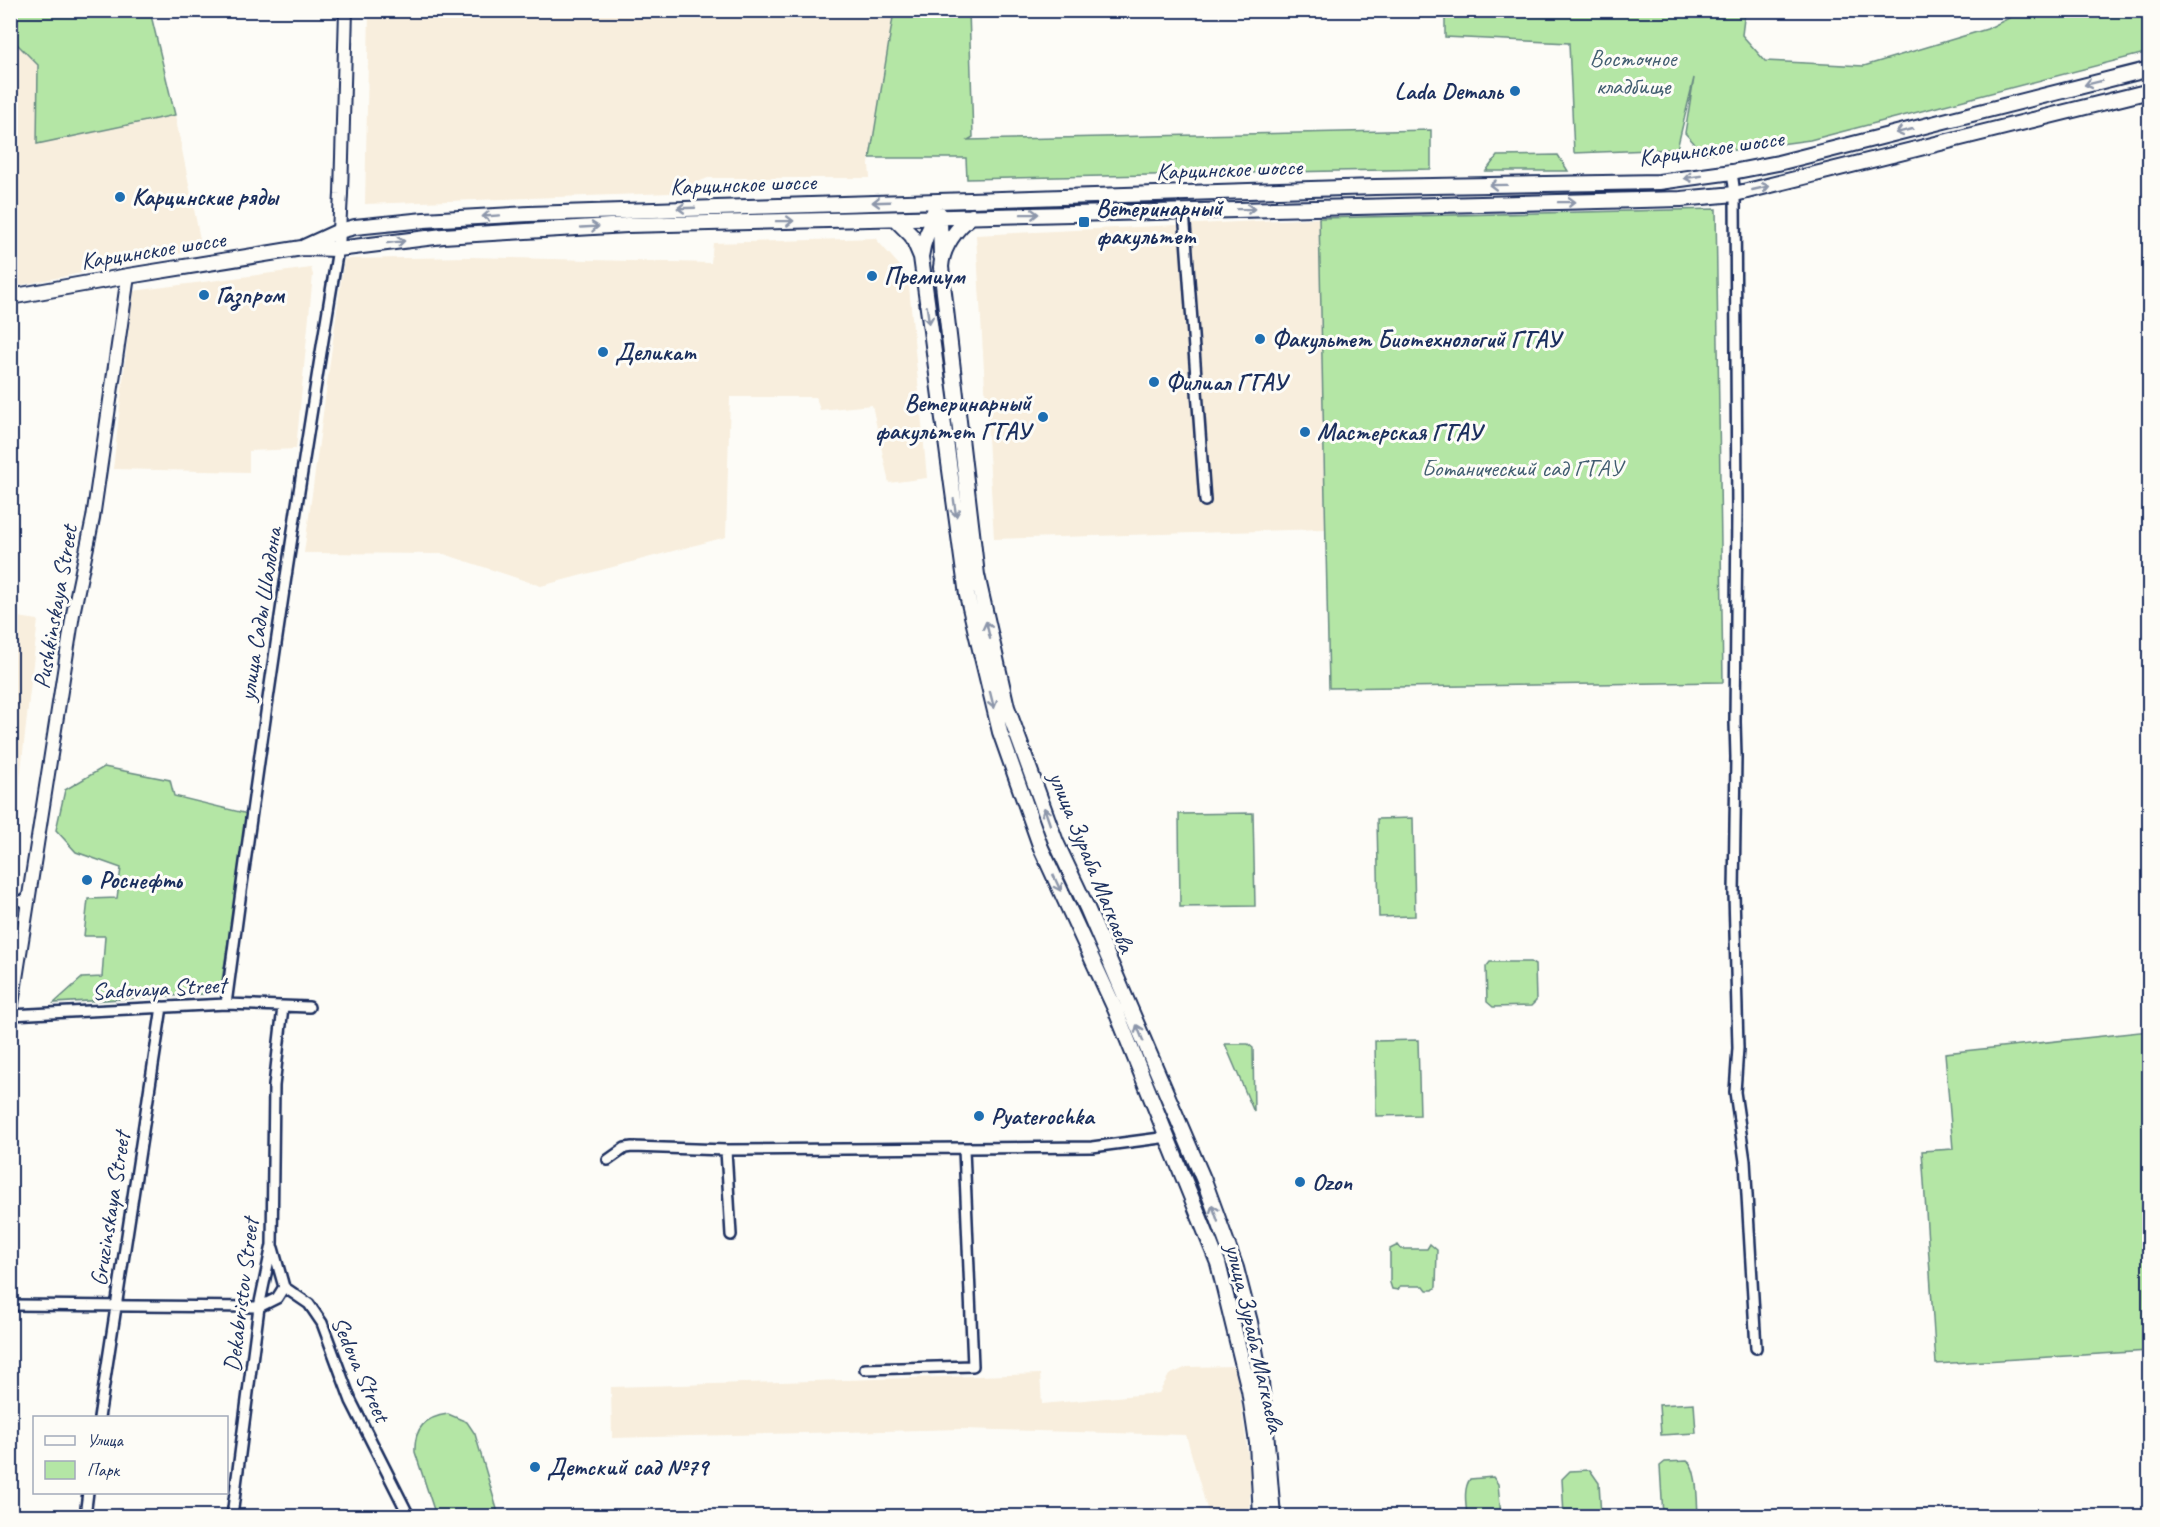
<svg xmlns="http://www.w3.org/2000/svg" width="2160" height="1527" font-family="Caveat,sans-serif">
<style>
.built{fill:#f8eedd}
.green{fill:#b4e6a5;stroke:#688a82;stroke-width:1.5}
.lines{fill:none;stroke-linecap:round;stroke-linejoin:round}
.minor-casing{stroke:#1b2f5e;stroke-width:14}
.tertiary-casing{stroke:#1b2f5e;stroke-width:16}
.secondary-casing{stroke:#1b2f5e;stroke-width:18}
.minor{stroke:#fdfcf7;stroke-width:9}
.tertiary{stroke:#fdfcf7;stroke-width:12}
.secondary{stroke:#fdfcf7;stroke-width:14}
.oneway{stroke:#8c96aa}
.poi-dot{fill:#1f6fb2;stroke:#fdfcf7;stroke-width:2}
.labels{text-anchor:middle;stroke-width:6;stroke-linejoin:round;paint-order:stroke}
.park-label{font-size:24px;fill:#415d70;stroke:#fdfcf7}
.poi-label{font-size:24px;font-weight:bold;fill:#1b2f5e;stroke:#fdfcf7;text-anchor:start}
.street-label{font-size:24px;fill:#1b2f5e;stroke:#fdfcf7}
</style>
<rect width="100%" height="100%" fill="#fdfcf7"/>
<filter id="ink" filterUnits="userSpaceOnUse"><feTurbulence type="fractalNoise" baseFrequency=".0167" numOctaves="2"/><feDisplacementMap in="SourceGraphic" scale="12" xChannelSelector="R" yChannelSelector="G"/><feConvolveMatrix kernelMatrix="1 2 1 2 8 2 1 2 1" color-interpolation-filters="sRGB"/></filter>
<g filter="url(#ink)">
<path class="built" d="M 11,11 L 150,11 L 175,115 L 202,249 L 11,287 Z
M 369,11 L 894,11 L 869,164 L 870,178 L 708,178 L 671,193 L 365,204 Z
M 1319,218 L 1325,529 L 994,539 L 976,235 Z
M 875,238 L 908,275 L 927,478 L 889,483 L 872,405 L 820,410 L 816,397 L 730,397 L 726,537 L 541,586 L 444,554 L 304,553 L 344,259 L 471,257 L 711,263 L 713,243 Z
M 311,268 L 313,275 L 296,449 L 249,451 L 249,472 L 113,469 L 133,291 Z
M 11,616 L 38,620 L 11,858 L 10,616 Z
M 1236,1366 L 1250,1470 L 1250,1516 L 1209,1516 L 1186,1435 L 962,1429 L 612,1438 L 611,1387 L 1040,1374 L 1042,1404 L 1159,1393 L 1169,1375 L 1187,1367 Z"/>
<path class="green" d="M 969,10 L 973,137 L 968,140 L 1431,130 L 1431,169 L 967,179 L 966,158 L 870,158 L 894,11 Z
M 10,11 L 150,11 L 175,115 L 37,144 L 38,65 L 11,38 Z
M 1445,11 L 1745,11 L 1742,35 L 1765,61 L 1864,66 L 1987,29 L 2023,11 L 2149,11 L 2149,52 L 1810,140 L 1704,154 L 1685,133 L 1694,78 L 1677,149 L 1574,153 L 1569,43 L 1445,37 Z
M 1558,155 L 1568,171 L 1486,171 L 1497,156 Z
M 1716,209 L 1723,682 L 1329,688 L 1319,218 Z
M 104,767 L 170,780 L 174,796 L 248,814 L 220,993 L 54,1003 L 82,978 L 102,977 L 105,936 L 84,936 L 88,899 L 117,898 L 121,868 L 76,852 L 56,830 L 65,790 Z
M 1253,813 L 1255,906 L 1180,907 L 1179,814 Z
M 1413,818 L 1415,916 L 1379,917 L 1377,819 Z
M 1490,962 L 1530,962 L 1535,965 L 1536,1001 L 1531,1006 L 1493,1007 L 1487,1002 L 1486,967 Z
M 2149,1031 L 2149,1351 L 1936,1364 L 1922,1151 L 1953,1149 L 1945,1053 Z
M 1418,1040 L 1420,1115 L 1376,1116 L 1375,1041 Z
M 1225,1044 L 1248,1044 L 1253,1048 L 1254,1112 Z
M 1430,1244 L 1437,1250 L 1436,1287 L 1433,1290 L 1427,1290 L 1424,1286 L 1400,1286 L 1398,1290 L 1392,1289 L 1390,1283 L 1390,1249 L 1398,1245 L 1401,1249 L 1427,1249 Z
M 1694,1403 L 1696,1433 L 1661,1435 L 1659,1405 Z
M 448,1414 L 467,1422 L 475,1434 L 499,1516 L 436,1516 L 415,1452 C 414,1428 425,1417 448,1414 Z
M 1687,1461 C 1698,1467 1697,1503 1698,1516 L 1663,1516 L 1660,1466 L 1665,1462 Z
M 1590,1470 L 1599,1483 L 1601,1516 L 1564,1516 L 1562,1479 L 1570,1471 Z
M 1493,1477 L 1498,1484 L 1501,1516 L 1467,1516 C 1466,1504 1463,1489 1470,1479 Z"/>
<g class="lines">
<defs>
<path id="minor" d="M 1732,172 L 1735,194 L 1737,511 L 1735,722 L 1736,757 L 1734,893 L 1738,1048 L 1735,1092 L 1745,1161 L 1756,1348
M 1184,211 L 1205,501
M 10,900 L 27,901
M 226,1004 C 259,752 296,500 338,249
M 11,1015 L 226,1004 L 309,1007
M 608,1160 L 625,1148 L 632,1147 L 726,1150
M 731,1235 L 726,1150 L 1092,1147 L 1168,1137
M 273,1248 L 284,1287 L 309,1304 L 322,1323 L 351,1401 L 409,1516
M 10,1305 L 259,1307 L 277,1298 L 284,1287
M 865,1369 L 973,1366 L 964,1149
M 99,1418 L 162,1007
M 85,1516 L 88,1492
M 232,1516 L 259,1307 L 272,1245 L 274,1086 L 283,1007"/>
<path id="tertiary" d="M 338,249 L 341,194 L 346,10
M 10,1017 L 73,614 L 93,518 L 128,276"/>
<path id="secondary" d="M 934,211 L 940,221 L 941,256
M 972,216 C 957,227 942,247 941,267 L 977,575 L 1007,707 L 1056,842 L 1087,908 L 1205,1183 L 1236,1268 L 1250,1322 L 1261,1383 L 1265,1418 L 1273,1516
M 895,219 L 912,236 L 921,257 L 967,595 L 1000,732 L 1041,848 L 1116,1011 L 1218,1263 L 1249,1390 L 1257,1443 L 1261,1516
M 304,247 L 339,231 L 355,227 L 424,220 L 529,214 L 1375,187 L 1659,182 L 1732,172 L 1778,163 L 2150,69
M 921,257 C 923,241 929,226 939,213
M 10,297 L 128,276 L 302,248 L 338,249 L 443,236 L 627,225 L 1681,199 L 1735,194 L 2150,91"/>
</defs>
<use href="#minor" class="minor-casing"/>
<use href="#tertiary" class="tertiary-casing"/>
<use href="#secondary" class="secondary-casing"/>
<use href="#minor" class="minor"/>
<use href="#tertiary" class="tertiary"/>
<use href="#secondary" class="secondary"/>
</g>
<defs><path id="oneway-shaft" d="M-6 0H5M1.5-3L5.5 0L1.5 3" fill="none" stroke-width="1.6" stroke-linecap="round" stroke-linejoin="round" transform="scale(1.5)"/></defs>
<g class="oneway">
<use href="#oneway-shaft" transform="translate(2093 83) rotate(166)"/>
<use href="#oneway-shaft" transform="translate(1904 131) rotate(166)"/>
<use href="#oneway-shaft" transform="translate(1693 177) rotate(172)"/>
<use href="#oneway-shaft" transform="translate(1498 185) rotate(179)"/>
<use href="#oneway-shaft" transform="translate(1761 188) rotate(-13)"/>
<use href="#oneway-shaft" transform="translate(881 202) rotate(178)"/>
<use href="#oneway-shaft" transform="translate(1567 202) rotate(-1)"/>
<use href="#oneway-shaft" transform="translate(686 208) rotate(178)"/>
<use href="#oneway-shaft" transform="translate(1246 209) rotate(-1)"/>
<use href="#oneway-shaft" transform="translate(1030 214) rotate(-1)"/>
<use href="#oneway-shaft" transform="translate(491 216) rotate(176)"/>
<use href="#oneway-shaft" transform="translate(785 221) rotate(-1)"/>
<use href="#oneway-shaft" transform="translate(590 227) rotate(-3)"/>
<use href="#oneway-shaft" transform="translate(396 242) rotate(-7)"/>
<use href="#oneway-shaft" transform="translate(928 315) rotate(82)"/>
<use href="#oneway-shaft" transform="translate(955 508) rotate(82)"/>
<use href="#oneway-shaft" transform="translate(988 630) rotate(-103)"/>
<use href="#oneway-shaft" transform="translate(992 700) rotate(76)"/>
<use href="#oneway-shaft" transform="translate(1047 816) rotate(-109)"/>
<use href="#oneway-shaft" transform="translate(1057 883) rotate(65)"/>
<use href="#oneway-shaft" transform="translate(1140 1033) rotate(-112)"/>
<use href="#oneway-shaft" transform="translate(1215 1213) rotate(-109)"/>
</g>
</g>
<g class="poi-dot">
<circle cx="1515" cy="91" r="6"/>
<circle cx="120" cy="197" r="6"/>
<rect x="1078" y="216" width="12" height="12" rx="3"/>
<circle cx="872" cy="276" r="6"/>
<circle cx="204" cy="295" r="6"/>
<circle cx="1260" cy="339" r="6"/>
<circle cx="603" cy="352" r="6"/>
<circle cx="1154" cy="382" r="6"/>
<circle cx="1043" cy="417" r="6"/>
<circle cx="1305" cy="432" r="6"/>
<circle cx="87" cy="880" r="6"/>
<circle cx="979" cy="1116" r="6"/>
<circle cx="1300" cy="1182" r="6"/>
<circle cx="535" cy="1467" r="6"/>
</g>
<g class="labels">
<g class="park-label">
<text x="1633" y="66">Восточное<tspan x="1633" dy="28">кладбище</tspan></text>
<text x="1522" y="476">Ботанический сад ГГАУ</text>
</g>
<g class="poi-label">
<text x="1503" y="99" text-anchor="end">Lada Dеталь</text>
<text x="132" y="205">Карцинские ряды</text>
<text x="1096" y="216">Ветеринарный<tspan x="1096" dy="28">факультет</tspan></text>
<text x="884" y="284">Премиум</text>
<text x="216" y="303">Газпром</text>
<text x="1272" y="347">Факультет Биотехнологий ГГАУ</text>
<text x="615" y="360">Деликат</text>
<text x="1166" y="390">Филиал ГГАУ</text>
<text x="1031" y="411" text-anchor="end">Ветеринарный<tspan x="1031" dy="28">факультет ГГАУ</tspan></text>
<text x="1317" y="440">Мастерская ГГАУ</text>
<text x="99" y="888">Роснефть</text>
<text x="991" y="1124">Pyaterochka</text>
<text x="1312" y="1190">Ozon</text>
<text x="547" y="1475">Детский сад №79</text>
</g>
<g class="street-label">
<text transform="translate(1711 148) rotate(-8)" y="8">Карцинское шоссе</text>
<text transform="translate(1229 169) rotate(-2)" y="8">Карцинское шоссе</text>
<text transform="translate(743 184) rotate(-2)" y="8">Карцинское шоссе</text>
<text transform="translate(153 250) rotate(-9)" y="8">Карцинское шоссе</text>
<text transform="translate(55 607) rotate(-80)" y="8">Pushkinskaya Street</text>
<text transform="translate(260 614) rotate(-81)" y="8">улица Сады Шалдона</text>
<text transform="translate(1092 862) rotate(68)" y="8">улица Зураба Магкаева</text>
<text transform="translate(159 988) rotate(-3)" y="8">Sadovaya Street</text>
<text transform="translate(110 1209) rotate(-81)" y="8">Gruzinskaya Street</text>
<text transform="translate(241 1295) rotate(-83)" y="8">Dekabristov Street</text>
<text transform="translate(1255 1338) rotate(77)" y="8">улица Зураба Магкаева</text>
<text transform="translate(361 1369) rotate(66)" y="8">Sedova Street</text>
</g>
</g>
<rect width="2160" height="1527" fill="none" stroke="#fdfcf7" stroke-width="36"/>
<rect x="18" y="18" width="2124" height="1491" fill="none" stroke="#1b2f5e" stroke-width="2" filter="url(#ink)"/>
<rect x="33" y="1416" width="195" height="78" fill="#fdfcf7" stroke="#a3aaba" stroke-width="1.5"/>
<rect x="45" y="1436" width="30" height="9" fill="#fdfcf7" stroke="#a3aaba" stroke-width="1.5"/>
<text x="87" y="1446" font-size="18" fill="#1b2f5e">Улица</text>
<rect x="45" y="1461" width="30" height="18" fill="#b4e6a5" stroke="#a3aaba" stroke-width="1.5"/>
<text x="87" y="1476" font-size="18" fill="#1b2f5e">Парк</text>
</svg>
